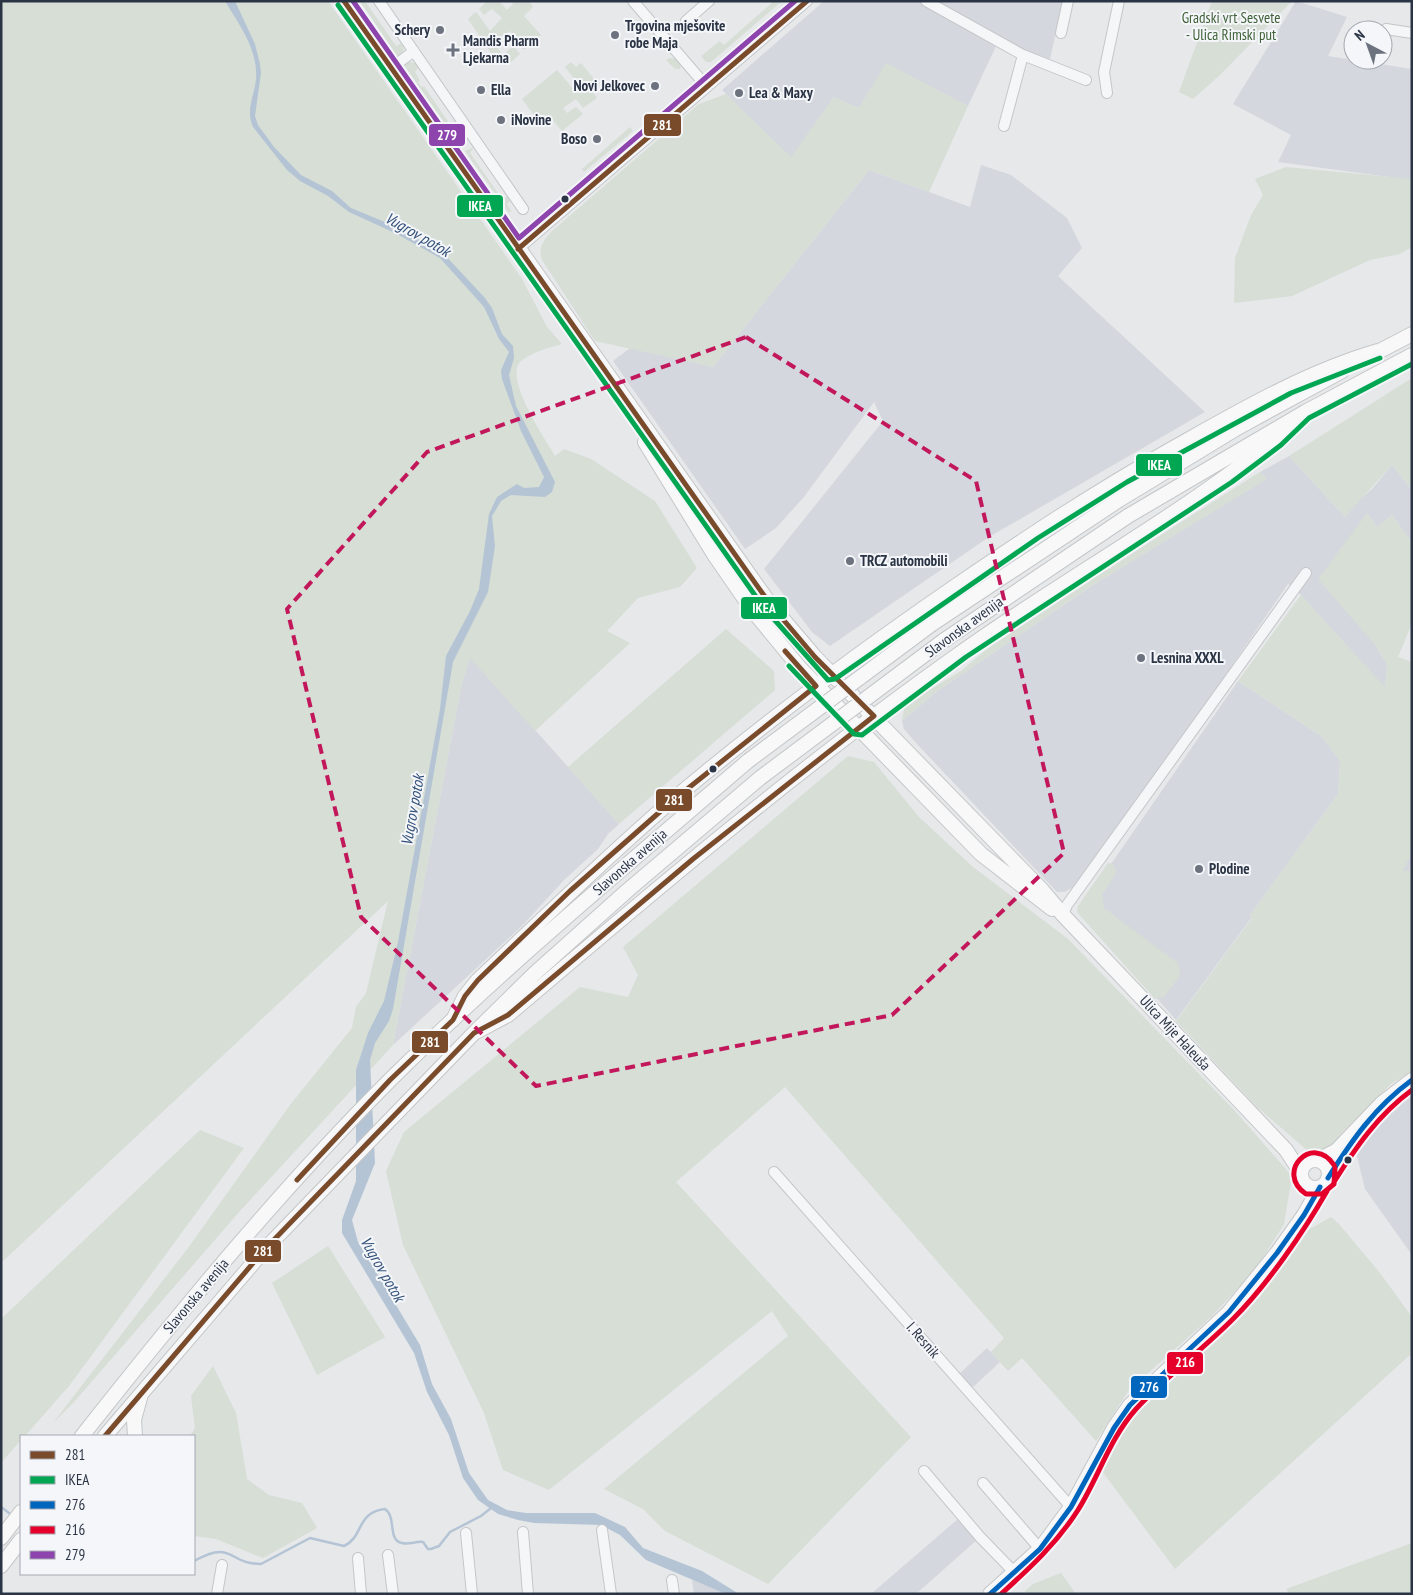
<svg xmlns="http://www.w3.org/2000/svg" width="1413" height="1595" font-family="'PT Sans Narrow',sans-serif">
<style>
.built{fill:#d4d7dd}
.green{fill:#d6ded6}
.water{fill:#b4c4d5}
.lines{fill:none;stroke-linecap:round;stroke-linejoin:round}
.stream{stroke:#b4c4d5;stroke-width:2.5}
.street-casing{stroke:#c4c6c8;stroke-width:12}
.secondary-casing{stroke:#c4c6c8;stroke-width:16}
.street{stroke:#f5f6f7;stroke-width:10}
.secondary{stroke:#f8f8f8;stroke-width:14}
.secondary-bridge-casing{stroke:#c4c6c8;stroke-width:16;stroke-linecap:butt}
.secondary-bridge{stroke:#f8f8f8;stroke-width:14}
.bus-1-casing{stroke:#f4f6f9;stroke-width:9}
.bus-2-casing{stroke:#f4f6f9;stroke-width:9}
.bus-3-casing{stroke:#f4f6f9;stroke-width:9}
.bus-4-casing{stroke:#f4f6f9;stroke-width:9}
.bus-5-casing{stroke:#f4f6f9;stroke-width:9}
.bus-1{stroke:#7a4b2a;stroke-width:5}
.bus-2{stroke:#00a651;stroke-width:5}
.bus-3{stroke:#0065bd;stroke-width:5}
.bus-4{stroke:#e4002b;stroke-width:5}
.bus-5{stroke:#8e44ad;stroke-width:5}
.marked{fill:none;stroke:#c2185b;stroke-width:4;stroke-dasharray:10 6;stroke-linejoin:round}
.poi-dot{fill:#6c737f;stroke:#f4f6f9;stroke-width:2}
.bus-dot{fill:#2b3445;stroke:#f4f6f9;stroke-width:2}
.labels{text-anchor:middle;stroke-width:4;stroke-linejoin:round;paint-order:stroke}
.park-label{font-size:15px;fill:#3f6138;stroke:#f4f6f9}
.poi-label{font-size:15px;font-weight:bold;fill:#2b3445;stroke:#f4f6f9;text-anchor:start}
.street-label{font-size:15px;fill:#2b3445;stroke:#f4f6f9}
.water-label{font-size:16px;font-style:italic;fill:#34527a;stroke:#f4f6f9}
.line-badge{stroke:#f4f6f9;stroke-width:2}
.badge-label{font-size:14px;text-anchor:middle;font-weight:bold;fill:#fff}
</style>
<rect width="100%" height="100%" fill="#e6e8ea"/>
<path class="built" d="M 824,1 L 1063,1 L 1050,59 L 997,44 L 968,106 L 886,64 L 859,108 L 834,97 L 791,158 L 722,90 Z
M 1296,1 L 1347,17 L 1328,56 L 1412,69 L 1412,180 L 1278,162 L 1291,135 L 1233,104 Z
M 981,165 L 1011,175 L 1067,218 L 1082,248 L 1058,276 L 1205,412 L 989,537 L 830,646 L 812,632 L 764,569 L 883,421 L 874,402 L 804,497 L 776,528 L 745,549 L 613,361 L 630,348 L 713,367 L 869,170 L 970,207 Z
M 1289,456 L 1345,517 L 1356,503 L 1372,489 L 1392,465 L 1412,490 L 1412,543 L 1392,515 L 1377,527 L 1367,513 L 1375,645 L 1387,664 L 1385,688 L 1301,595 L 1288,584 L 1222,680 L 1073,887 L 1065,892 L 1057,892 L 916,743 L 904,729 L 902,721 L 936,692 L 1090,587 L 1266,479 L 1260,472 Z
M 470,657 L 619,824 L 608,834 L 598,849 L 564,880 L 522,926 L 393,1045 L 462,683 Z
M 1238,681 L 1321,736 L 1340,761 L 1338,794 L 1250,915 L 1252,917 L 1176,1020 L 1079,910 Z
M 1412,852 L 1412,871 L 1402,871 L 1404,866 Z
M 1407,1093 L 1412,1093 L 1412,1255 L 1365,1189 L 1356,1152 L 1362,1139 Z
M 987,1348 L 1000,1362 L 971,1389 L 958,1375 Z
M 959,1518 L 978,1539 L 916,1594 L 871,1594 Z
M 692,1580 L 717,1589 L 726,1594 L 694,1594 Z"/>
<path class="green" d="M 1,1 L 328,1 L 522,279 L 547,327 L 562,344 C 549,348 531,352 520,362 C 504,379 546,440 555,456 L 564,449 L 591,459 L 655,501 L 697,568 L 680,587 L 638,598 L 607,631 L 630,643 L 535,731 L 470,658 L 462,683 L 393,1045 L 240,1211 L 74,1402 L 53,1423 L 188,1248 L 290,1105 L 352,1028 L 356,1007 L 366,993 L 388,901 L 1,1263 Z
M 360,1 L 365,1 L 396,46 L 402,43 L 404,51 L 398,57 Z
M 487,1 L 499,1 L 507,10 L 513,4 L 511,1 L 529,1 L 533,7 L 524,16 L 541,35 L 524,50 L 510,31 L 493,42 L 503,55 L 513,46 L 520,54 L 509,64 L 504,57 L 497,62 L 468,19 L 476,12 L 490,31 L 502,18 L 492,9 L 484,15 L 479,9 Z
M 774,1 L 782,1 L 711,62 L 706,62 L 701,56 L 720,41 L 724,45 Z
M 1212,1 L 1292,1 L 1221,74 L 1193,99 L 1179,92 Z
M 670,58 L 676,59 L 681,64 L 680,69 L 675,69 L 666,60 Z
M 408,62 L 415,63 L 419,67 L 415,72 L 420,81 L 418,82 L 422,87 L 424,86 L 449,123 L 456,120 L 448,128 L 404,65 Z
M 571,62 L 576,67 L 581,63 L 598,84 L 592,91 L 597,98 L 583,108 L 576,99 L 563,108 L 567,113 L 576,107 L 583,114 L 562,131 L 552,119 L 543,127 L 522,99 L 557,70 L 574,90 L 580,86 L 565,67 Z
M 886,63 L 968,106 L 929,192 L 869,170 L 713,367 L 595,341 L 542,260 C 538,248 543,241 551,232 L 699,104 L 726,94 L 791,157 L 834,97 L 859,108 Z
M 690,94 L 644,133 L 642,131 L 685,95 Z
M 630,127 L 633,131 L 584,172 L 582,169 Z
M 474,147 L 470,153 L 502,199 L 508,196 L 510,201 L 507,204 L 511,211 L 509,213 L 465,151 Z
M 1286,167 L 1412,179 L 1412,247 L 1400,254 L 1370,260 L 1292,296 L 1234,303 L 1235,258 L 1251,215 L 1263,195 L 1255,179 Z
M 1412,378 L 1412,490 L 1392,465 L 1345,517 L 1289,456 Z
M 1260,472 L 1267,479 L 1090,587 L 936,692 L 902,721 L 904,709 L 914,699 L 961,671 L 1005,634 Z
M 1367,513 L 1377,527 L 1392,515 L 1412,543 L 1412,623 L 1398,657 L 1412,662 L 1412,852 L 1403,871 L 1412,871 L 1412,1072 L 1392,1083 L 1340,1135 L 1333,1146 L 1321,1150 L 1308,1151 L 1257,1107 L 1176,1021 L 1252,918 L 1250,915 L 1338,794 L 1340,761 L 1321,736 L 1238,681 L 1301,595 L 1385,687 L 1387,664 L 1375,645 L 1318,579 Z
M 726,629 L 774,671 L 775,690 L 619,824 L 568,767 Z
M 848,756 L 874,762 L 919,817 L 973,867 L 1068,939 L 1235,1111 L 1292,1176 L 1284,1224 L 1256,1269 L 1212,1316 L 1129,1390 L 1096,1441 L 1022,1358 L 1008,1371 L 991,1352 L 1004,1338 L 785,1087 L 676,1182 L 911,1437 L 768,1584 L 665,1531 L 643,1509 L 604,1489 L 788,1336 L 772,1311 L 549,1490 L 503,1470 L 484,1413 L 403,1245 L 386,1171 L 404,1132 L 580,987 L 628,997 L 638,975 L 623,947 Z
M 1108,863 L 1113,864 L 1117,872 L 1102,895 L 1104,908 L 1179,964 L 1180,976 L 1164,997 L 1155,999 L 1077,912 L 1078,906 Z
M 200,1130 L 244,1148 L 69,1386 L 25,1436 L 21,1436 L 21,1440 L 1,1463 L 1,1319 Z
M 1331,1217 L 1338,1223 L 1380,1273 L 1412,1317 L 1412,1353 L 1175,1569 L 1102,1471 L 1125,1423 L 1156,1390 L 1213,1340 L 1250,1300 L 1255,1301 L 1261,1296 L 1258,1291 L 1301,1234 Z
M 328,1246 L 385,1337 L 317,1375 L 272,1283 Z
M 213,1366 L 236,1413 L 247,1479 L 269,1495 L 302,1503 L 317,1528 L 263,1558 L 216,1539 L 194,1536 L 194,1436 L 190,1436 L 195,1428 L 191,1396 Z
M 1412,1543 L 1412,1594 L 1289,1594 L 1286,1589 Z
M 1061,1573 L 1076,1594 L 1027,1594 L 1025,1591 L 1033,1584 Z"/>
<path class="water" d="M 225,1 L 235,1 L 255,44 L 260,64 L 261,73 L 255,116 L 258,125 L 274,147 L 301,175 L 332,191 L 351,208 L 392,225 L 443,253 L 485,298 L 492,308 L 502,334 L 513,346 L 514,358 L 509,375 L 516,406 L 555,482 L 552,492 L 545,497 L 511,495 L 501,501 L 492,516 L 495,546 L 488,592 L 453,662 L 393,1009 L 389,1021 L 375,1043 L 370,1060 L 375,1163 L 352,1220 L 358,1242 L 420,1345 L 432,1384 L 451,1419 L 469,1473 L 488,1500 L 507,1510 L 526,1513 L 595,1513 L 625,1527 L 643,1548 L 702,1571 L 739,1594 L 726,1594 L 646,1560 L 620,1535 L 601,1525 L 534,1523 L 518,1520 L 498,1514 L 478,1500 L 463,1478 L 449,1435 L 427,1392 L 414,1353 L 342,1233 L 342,1220 L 356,1181 L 356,1070 L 368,1033 L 384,1001 L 398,942 L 440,709 L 446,656 L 470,611 L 479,589 L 489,514 L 497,497 L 517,484 L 524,488 L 539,487 L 544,477 L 521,431 L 502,379 L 501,370 L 509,352 L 499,339 L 484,307 L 440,258 L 397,234 L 349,212 L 328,196 L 300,181 L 287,170 L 253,127 C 244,107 258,91 256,71 C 255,45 238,23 225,1 Z"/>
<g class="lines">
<path class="stream" d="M 1,1507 L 9,1513
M 194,1561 C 234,1539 227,1564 261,1564 L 310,1538 L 344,1546 C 364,1537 356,1512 385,1509 C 397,1517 387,1540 402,1543 C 409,1545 416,1541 423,1542 L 428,1549 L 431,1549 L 439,1546 L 450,1532 L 481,1516 L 491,1508"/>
<defs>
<path id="street" d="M 379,1 L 523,209
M 633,1 L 707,87
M 926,1 L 1023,55 L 1086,80
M 686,21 L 709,1
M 1386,29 L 1412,33
M 1061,33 L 1068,1
M 390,69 L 414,51
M 1107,93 L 1104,72 L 1119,1
M 1004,126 L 1023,55
M 518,249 L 807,1
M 1063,915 L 1067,905 L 1306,573
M 774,1172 L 1071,1507
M 924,1471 L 980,1537 L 1015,1573
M 983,1483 L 1040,1549
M 602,1530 L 611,1594
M 523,1532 L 528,1594
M 466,1533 L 472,1594
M 388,1555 L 393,1594
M 358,1558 L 361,1594
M 672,1580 L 674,1594
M 217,1594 L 222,1565"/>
<path id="secondary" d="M 344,1 L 770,604 L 815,657 L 1042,890 L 1063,915 L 1286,1150 L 1301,1173
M 1372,355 L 1412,334
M 645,442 L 715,556 L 753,611 L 800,668 L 981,854 L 1052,909
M 932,624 L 1119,500 L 1239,427 L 1342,371
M 943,641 L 1128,516 L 1305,412 L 1412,355
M 453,1020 L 465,996 L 478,980 C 541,921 603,860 669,803 C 761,725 858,653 957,585 C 1026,538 1095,492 1168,451 C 1236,413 1303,373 1378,351
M 474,1033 L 508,1015 C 655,890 802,765 959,654 C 1037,598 1120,550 1198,496 C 1235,470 1273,444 1305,412
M 1318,1160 L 1336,1151 L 1382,1103 L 1412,1080
M1301 1174a14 14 0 1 1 28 0a14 14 0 1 1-28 0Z
M 1328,1178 L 1350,1144
M 82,1436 C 179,1313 280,1190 391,1079 C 504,967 627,865 748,761
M 105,1436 L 266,1248 L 474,1033 L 534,974 L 628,890 L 760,778
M 135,1436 L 134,1420 L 140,1398
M 1,1538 L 21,1512
M 1,1566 L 21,1540
M 990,1594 L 1040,1549 L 1071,1507 L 1114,1428 L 1130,1405 L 1229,1312 L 1277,1253 L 1304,1215 L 1320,1187"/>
</defs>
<use href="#street" class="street-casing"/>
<use href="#secondary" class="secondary-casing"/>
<use href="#street" class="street"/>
<use href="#secondary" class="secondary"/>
<defs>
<path id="secondary-bridge" d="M 748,761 L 932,624
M 760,778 L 943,641"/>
</defs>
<use href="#secondary-bridge" class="secondary-bridge-casing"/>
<use href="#secondary-bridge" class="secondary-bridge"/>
<defs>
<path id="bus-1" d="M 518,249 L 807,1
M 297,1180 L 390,1080 L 453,1020 L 465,996 L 478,980 L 570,891 L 671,802 L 816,686 L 785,651
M 105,1436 L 266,1248 L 474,1033 L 508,1015 L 693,859 L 874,716 L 815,657 L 770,604 L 344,1"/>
<path id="bus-2" d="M 338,5 L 764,608 L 828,680 L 835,679 L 1038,538 L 1127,482 L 1291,393 L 1380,358
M 789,666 L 854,734 L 862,735 L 966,657 L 1232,482 L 1281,445 L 1309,418 L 1412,364"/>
<path id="bus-3" d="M 1328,1178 C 1352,1140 1375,1107 1412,1080
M 990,1594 L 1040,1549 L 1071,1507 L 1114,1428 L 1130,1405 L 1229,1312 L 1277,1253 L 1304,1215 L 1320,1187"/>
<path id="bus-4" d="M 1334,1165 C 1313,1133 1274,1172 1306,1194 L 1322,1194 L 1334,1184 L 1335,1168
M 1334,1182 C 1356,1147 1378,1115 1412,1090
M 1001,1594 C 1030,1568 1057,1543 1078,1510 C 1098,1478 1110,1438 1136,1409 C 1166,1377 1202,1350 1233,1319 C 1267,1285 1303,1233 1327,1191"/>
<path id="bus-5" d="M 353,1 L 519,238 L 795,1"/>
</defs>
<use href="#bus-1" class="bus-1-casing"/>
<use href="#bus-2" class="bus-2-casing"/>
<use href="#bus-3" class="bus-3-casing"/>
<use href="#bus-4" class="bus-4-casing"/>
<use href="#bus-5" class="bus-5-casing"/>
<use href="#bus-1" class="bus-1"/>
<use href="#bus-2" class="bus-2"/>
<use href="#bus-3" class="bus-3"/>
<use href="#bus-4" class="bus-4"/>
<use href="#bus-5" class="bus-5"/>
</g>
<path class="marked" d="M 746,337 L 976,481 L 1064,853 L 892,1015 L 536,1086 L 361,917 L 287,609 L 427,452 Z"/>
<g class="poi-dot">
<circle cx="440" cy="30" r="5"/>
<circle cx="615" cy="35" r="5"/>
<path d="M450.5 42.5h5v5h5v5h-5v5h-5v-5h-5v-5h5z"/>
<circle cx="655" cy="86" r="5"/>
<circle cx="481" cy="90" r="5"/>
<circle cx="739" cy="93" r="5"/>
<circle cx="501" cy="120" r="5"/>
<circle cx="597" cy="139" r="5"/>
<circle cx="850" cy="561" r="5"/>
<circle cx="1141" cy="658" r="5"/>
<circle cx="1199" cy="869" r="5"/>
</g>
<g class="bus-dot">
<circle cx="565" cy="199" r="4.5"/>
<circle cx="713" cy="769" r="4.5"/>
<circle cx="1348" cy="1160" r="4.5"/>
</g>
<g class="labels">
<g class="park-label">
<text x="1231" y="23">Gradski vrt Sesvete<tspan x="1231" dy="17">- Ulica Rimski put</tspan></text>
</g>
<g class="poi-label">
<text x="625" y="31">Trgovina mješovite<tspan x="625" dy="17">robe Maja</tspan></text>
<text x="430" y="35" text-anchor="end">Schery</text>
<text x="463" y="46">Mandis Pharm<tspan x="463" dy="17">Ljekarna</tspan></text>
<text x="645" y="91" text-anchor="end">Novi Jelkovec</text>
<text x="491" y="95">Ella</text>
<text x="749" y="98">Lea &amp; Maxy</text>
<text x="511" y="125">iNovine</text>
<text x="587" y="144" text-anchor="end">Boso</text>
<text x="860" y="566">TRCZ automobili</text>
<text x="1151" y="663">Lesnina XXXL</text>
<text x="1209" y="874">Plodine</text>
</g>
<g class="street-label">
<text transform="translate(964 627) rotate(-36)" y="5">Slavonska avenija</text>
<text transform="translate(630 862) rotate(-41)" y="5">Slavonska avenija</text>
<text transform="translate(1175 1033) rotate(47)" y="5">Ulica Mije Haleuša</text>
<text transform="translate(196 1296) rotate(-50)" y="5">Slavonska avenija</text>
<text transform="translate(923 1340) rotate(49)" y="5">I. Resnik</text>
</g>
<g class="water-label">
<text transform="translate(418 234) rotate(30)" y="6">Vugrov potok</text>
<text transform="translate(412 810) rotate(-80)" y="6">Vugrov potok</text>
<text transform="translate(383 1269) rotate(60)" y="6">Vugrov potok</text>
</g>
</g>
<g class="line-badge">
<rect x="643" y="113" width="39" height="24" rx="5" fill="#7a4b2a"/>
<rect x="428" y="123" width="38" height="24" rx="5" fill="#8e44ad"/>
<rect x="456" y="194" width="48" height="24" rx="5" fill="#00a651"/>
<rect x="1135" y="453" width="48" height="24" rx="5" fill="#00a651"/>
<rect x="740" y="596" width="48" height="24" rx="5" fill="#00a651"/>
<rect x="655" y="788" width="38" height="24" rx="5" fill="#7a4b2a"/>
<rect x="411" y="1030" width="38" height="24" rx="5" fill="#7a4b2a"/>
<rect x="244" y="1239" width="38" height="24" rx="5" fill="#7a4b2a"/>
<rect x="1166" y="1351" width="38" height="24" rx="5" fill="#e4002b"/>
<rect x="1130" y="1375" width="38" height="24" rx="5" fill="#0065bd"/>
</g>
<g class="badge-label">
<text x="662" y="130">281</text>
<text x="447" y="140">279</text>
<text x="480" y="211">IKEA</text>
<text x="1159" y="470">IKEA</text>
<text x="764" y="613">IKEA</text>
<text x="674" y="805">281</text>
<text x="430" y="1047">281</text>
<text x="263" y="1256">281</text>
<text x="1185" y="1367">216</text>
<text x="1149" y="1392">276</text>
</g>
<rect width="1413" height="1595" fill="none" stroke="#2b3445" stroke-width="5"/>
<rect x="20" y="1435" width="175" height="140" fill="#f4f6f9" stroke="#a4a8b1"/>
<rect x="30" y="1451" width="25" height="8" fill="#7a4b2a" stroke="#a4a8b1"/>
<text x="65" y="1460" font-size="15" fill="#2b3445">281</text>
<rect x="30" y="1476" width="25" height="8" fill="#00a651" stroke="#a4a8b1"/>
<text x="65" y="1485" font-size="15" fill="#2b3445">IKEA</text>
<rect x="30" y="1501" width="25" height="8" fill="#0065bd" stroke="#a4a8b1"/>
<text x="65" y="1510" font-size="15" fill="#2b3445">276</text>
<rect x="30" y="1526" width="25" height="8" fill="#e4002b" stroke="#a4a8b1"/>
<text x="65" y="1535" font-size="15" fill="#2b3445">216</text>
<rect x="30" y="1551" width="25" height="8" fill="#8e44ad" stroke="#a4a8b1"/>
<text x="65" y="1560" font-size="15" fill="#2b3445">279</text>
<g transform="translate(1368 45) rotate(319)"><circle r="24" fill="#f4f6f9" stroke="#a4a8b1"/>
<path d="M0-4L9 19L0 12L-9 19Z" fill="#6c737f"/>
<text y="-8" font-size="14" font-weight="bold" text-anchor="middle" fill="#2b3445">N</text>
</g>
</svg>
